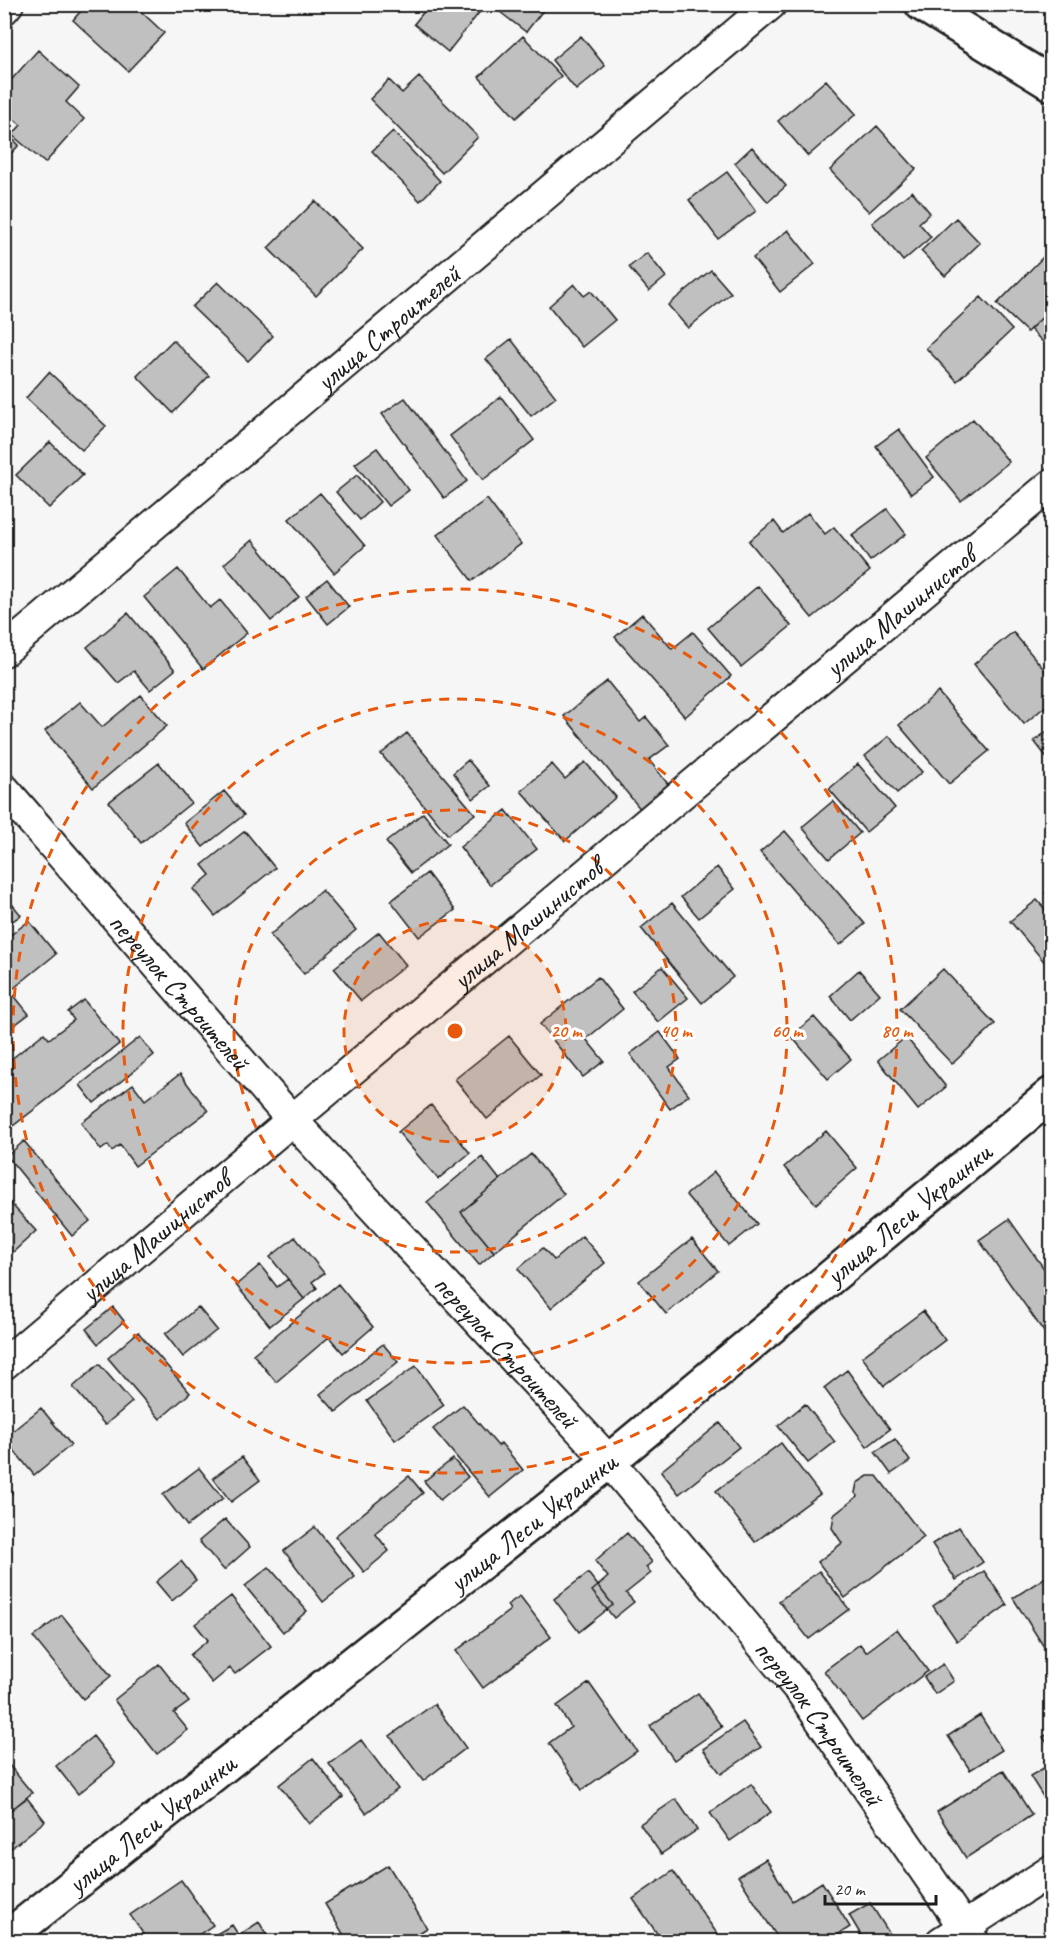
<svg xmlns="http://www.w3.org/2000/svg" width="1056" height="1946" font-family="Caveat,sans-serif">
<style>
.building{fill:#c0c0c0;stroke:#1c1c1c;stroke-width:1.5}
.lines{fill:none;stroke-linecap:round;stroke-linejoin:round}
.street-casing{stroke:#1c1c1c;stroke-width:34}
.secondary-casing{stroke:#1c1c1c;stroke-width:38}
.street{stroke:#fff;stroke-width:30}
.secondary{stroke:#fff;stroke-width:33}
.ring{fill:none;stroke:#e8590c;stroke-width:3;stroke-dasharray:10 8}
.labels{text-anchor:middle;stroke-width:6;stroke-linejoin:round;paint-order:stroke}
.street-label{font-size:28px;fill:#1c1c1c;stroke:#fff}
.centre{fill:#e8590c;stroke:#fff;stroke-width:3}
.ring-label{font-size:18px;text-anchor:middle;font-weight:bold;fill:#e8590c;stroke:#fff;stroke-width:6;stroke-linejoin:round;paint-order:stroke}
</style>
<rect width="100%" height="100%" fill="#f6f6f6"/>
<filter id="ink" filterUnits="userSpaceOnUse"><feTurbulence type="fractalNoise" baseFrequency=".0167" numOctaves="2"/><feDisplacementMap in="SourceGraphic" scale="12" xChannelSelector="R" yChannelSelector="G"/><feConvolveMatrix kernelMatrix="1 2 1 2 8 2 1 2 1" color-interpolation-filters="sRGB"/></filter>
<g filter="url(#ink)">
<path class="building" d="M 87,4 L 133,4 L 164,33 L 128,71 L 73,20 Z
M 430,4 L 486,4 L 448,52 L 414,24 Z
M 507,4 L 548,4 L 526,32 L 500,12 Z
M 523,36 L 561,76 L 516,118 L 479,77 Z
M 581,36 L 605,66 L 576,90 L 552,60 Z
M 38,50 L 79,87 L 66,102 L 84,119 L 45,163 L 12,135 L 21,125 L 4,111 L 4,88 Z
M 419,77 L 478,137 L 442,173 L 370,99 L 389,80 L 402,93 Z
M 826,80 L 856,114 L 808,156 L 778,121 Z
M 877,126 L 916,169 L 869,212 L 830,170 Z
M 4,131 L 19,145 L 4,161 Z
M 393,131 L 440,181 L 420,201 L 372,151 Z
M 752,147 L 786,186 L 768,202 L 735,163 Z
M 727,172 L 756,211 L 718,239 L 689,200 Z
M 912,191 L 930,213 L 919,223 L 931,237 L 903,261 L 872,223 Z
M 315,201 L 363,249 L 316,296 L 268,248 Z
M 956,218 L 980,243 L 945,276 L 921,251 Z
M 788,230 L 815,264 L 780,292 L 753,258 Z
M 647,253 L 666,277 L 649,291 L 629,267 Z
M 1047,253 L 1052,257 L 1052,308 L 1027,332 L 997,304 Z
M 711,270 L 731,293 L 688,328 L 668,305 Z
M 218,282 L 273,336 L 248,361 L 192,307 Z
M 574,284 L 584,296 L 591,291 L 615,320 L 582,347 L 549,306 Z
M 981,297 L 1012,330 L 957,381 L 926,348 Z
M 1052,308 L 1052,348 L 1050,349 L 1030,329 Z
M 511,339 L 556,397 L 531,416 L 486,359 Z
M 173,340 L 209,376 L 173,413 L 137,376 Z
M 49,372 L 106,426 L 82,450 L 26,398 Z
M 501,397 L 534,440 L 483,480 L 450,436 Z
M 405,398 L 467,481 L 444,498 L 382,414 Z
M 973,419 L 1009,462 L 961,501 L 926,458 Z
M 899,429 L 934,477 L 911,494 L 876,446 Z
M 50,442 L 83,475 L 49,508 L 16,475 Z
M 377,448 L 409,490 L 388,506 L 355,464 Z
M 357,475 L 380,502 L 360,520 L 336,492 Z
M 320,493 L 365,546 L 334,573 L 289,519 Z
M 487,499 L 521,544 L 472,581 L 437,535 Z
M 887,509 L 906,534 L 870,561 L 852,535 Z
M 808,513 L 825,534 L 834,527 L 870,571 L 812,618 L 749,541 L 774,521 L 783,533 Z
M 252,540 L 299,597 L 271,621 L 224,564 Z
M 178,569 L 210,608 L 220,600 L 247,633 L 203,669 L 144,597 Z
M 327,579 L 349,607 L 328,624 L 306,596 Z
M 758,586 L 791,626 L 741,667 L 708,628 Z
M 128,613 L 175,670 L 150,690 L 134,671 L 118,683 L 87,647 Z
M 642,614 L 672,649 L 693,632 L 731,676 L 685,717 L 615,637 Z
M 1013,632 L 1052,679 L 1052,701 L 1024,724 L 974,664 Z
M 607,681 L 640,722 L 646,717 L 669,745 L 649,760 L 671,788 L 642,811 L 564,716 Z
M 938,692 L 989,751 L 949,784 L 899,725 Z
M 141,695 L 167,726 L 93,788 L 45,731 L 80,702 L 102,727 Z
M 1052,728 L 1052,764 L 1034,741 Z
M 407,733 L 475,814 L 448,835 L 381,754 Z
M 889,736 L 922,772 L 897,793 L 865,756 Z
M 468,760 L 490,786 L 473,799 L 453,773 Z
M 585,762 L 616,797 L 565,841 L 521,791 L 552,764 L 565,779 Z
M 159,763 L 191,803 L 141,843 L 109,802 Z
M 858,764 L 895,808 L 866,832 L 829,789 Z
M 224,791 L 244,815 L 203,847 L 184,823 Z
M 833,801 L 860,833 L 829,859 L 802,827 Z
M 506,810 L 537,849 L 490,885 L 460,847 Z
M 423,813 L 448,844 L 411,873 L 386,842 Z
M 245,831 L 275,868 L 215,916 L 193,889 L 210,875 L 202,865 Z
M 785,831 L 865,924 L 840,945 L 760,852 Z
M 717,867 L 735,889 L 699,918 L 681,897 Z
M 427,873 L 455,910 L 419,937 L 391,901 Z
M 1052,888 L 1052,901 L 1045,893 Z
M 322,890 L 356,930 L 304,974 L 270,935 Z
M 4,894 L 21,915 L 4,927 Z
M 1037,900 L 1052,917 L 1052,971 L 1010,921 Z
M 672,903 L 733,977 L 702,1003 L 641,928 Z
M 29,921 L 56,954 L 4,996 L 4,940 Z
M 379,932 L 406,965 L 361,1001 L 334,968 Z
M 662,967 L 688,998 L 658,1022 L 632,991 Z
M 943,969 L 995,1024 L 952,1064 L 900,1009 Z
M 859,970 L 880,994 L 850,1020 L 830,996 Z
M 598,977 L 623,1009 L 586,1039 L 604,1061 L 583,1077 L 540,1024 Z
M 12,993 L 29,1014 L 4,1033 L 4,1000 Z
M 84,1000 L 119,1044 L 9,1129 L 4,1124 L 4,1076 L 11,1071 L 5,1064 L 44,1033 L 49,1039 L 74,1020 L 68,1012 Z
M 814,1017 L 851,1059 L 828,1079 L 791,1036 Z
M 660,1032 L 680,1059 L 669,1067 L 689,1095 L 670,1109 L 630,1054 Z
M 509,1036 L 541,1075 L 487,1119 L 455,1079 Z
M 140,1037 L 154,1055 L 94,1103 L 80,1085 Z
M 906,1037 L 946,1087 L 918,1110 L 878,1060 Z
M 180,1074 L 208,1111 L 135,1166 L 120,1145 L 112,1151 L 108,1145 L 101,1150 L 81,1123 L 133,1084 L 145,1100 Z
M 431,1105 L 470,1153 L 438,1179 L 398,1132 Z
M 826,1131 L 857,1168 L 816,1204 L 784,1167 Z
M 24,1141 L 90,1221 L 72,1236 L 7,1156 Z
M 531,1154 L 564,1194 L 494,1252 L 461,1212 Z
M 482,1157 L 500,1180 L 461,1212 L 494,1252 L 479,1265 L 427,1202 Z
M 714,1172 L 757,1224 L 729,1246 L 686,1195 Z
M 1052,1173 L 1052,1187 L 1045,1178 Z
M 4,1196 L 36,1231 L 10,1255 L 4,1250 Z
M 1009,1219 L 1052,1280 L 1052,1327 L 1044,1332 L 979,1240 Z
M 582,1236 L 605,1263 L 551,1308 L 518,1269 L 543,1248 L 554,1260 Z
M 295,1237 L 324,1273 L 312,1282 L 317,1288 L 304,1299 L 270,1257 Z
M 692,1239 L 718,1271 L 666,1314 L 639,1281 Z
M 260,1265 L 277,1287 L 288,1279 L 304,1299 L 270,1326 L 236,1285 Z
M 338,1284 L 373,1327 L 343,1353 L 329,1337 L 276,1382 L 253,1354 Z
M 113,1307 L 124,1321 L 98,1344 L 86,1329 Z
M 198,1307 L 217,1330 L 183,1357 L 165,1334 Z
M 923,1311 L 945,1340 L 884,1386 L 862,1357 Z
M 138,1332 L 190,1393 L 160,1419 L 108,1358 Z
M 383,1344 L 398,1362 L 336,1412 L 320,1394 Z
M 99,1364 L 132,1402 L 105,1425 L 73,1387 Z
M 416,1366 L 444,1405 L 395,1440 L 367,1401 Z
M 847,1370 L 890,1429 L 867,1447 L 824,1388 Z
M 805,1404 L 835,1442 L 808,1463 L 778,1426 Z
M 463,1405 L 498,1446 L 501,1443 L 523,1470 L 490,1497 L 433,1429 Z
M 41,1408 L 71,1445 L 34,1475 L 4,1438 Z
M 720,1423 L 739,1447 L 679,1494 L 661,1471 Z
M 895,1439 L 910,1461 L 891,1474 L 875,1452 Z
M 781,1443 L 820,1494 L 755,1542 L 716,1491 Z
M 242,1457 L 260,1480 L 231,1502 L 213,1478 Z
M 453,1459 L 468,1477 L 440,1500 L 424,1481 Z
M 199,1468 L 223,1498 L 187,1526 L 163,1495 Z
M 409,1476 L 423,1493 L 375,1533 L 389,1551 L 364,1572 L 335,1536 Z
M 868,1476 L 877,1476 L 924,1537 L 845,1598 L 818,1562 L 842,1543 L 832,1528 L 834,1515 L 858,1496 L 855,1493 L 857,1483 Z
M 4,1484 L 12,1493 L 4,1498 Z
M 225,1519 L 250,1547 L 224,1570 L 199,1541 Z
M 315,1527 L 355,1577 L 323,1602 L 284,1551 Z
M 959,1527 L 983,1562 L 956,1580 L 932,1544 Z
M 627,1533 L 652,1562 L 646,1567 L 651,1573 L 626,1593 L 634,1602 L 614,1618 L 592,1591 L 608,1577 L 595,1561 Z
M 181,1561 L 196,1580 L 172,1601 L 156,1582 Z
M 269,1567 L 307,1611 L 283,1632 L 245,1586 Z
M 819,1571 L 849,1609 L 809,1639 L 779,1601 Z
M 984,1571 L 1007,1605 L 957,1641 L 933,1606 Z
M 588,1573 L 613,1605 L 579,1632 L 554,1599 Z
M 1052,1573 L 1052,1653 L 1049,1655 L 1013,1598 Z
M 231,1596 L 271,1646 L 235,1674 L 230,1668 L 212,1683 L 190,1655 L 208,1640 L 195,1624 Z
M 520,1596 L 551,1637 L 483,1688 L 456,1651 L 510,1610 L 507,1605 Z
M 62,1615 L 111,1676 L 83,1699 L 33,1637 Z
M 897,1629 L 928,1671 L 862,1721 L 824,1671 L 860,1644 L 866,1652 Z
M 159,1664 L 189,1702 L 174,1713 L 188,1730 L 157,1754 L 114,1700 Z
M 943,1664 L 954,1681 L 935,1694 L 924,1677 Z
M 589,1683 L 637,1751 L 582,1790 L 549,1743 L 571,1727 L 557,1706 Z
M 698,1693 L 722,1727 L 674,1760 L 650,1726 Z
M 434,1704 L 466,1748 L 423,1781 L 390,1736 Z
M 980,1715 L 1002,1750 L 970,1770 L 948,1736 Z
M 743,1722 L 761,1747 L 721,1774 L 703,1749 Z
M 1052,1732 L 1052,1750 L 1043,1737 Z
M 93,1736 L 115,1764 L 78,1794 L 56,1766 Z
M 361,1740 L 398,1789 L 366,1813 L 329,1764 Z
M 313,1758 L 343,1797 L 309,1824 L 279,1785 Z
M 4,1759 L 32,1793 L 5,1815 L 4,1814 Z
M 1052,1763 L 1052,1811 L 1030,1776 Z
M 1003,1770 L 1032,1815 L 966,1858 L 937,1812 Z
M 751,1784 L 771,1812 L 730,1841 L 710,1813 Z
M 27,1798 L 45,1821 L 4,1854 L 4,1815 Z
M 676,1799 L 697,1830 L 661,1854 L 640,1824 Z
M 766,1859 L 792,1901 L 822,1882 L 850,1927 L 827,1942 L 788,1942 L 784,1936 L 779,1940 L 738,1876 Z
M 388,1865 L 427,1928 L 405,1942 L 348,1942 L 325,1904 Z
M 673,1871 L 723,1942 L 663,1942 L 633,1899 Z
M 181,1880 L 213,1925 L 188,1942 L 149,1942 L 130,1915 Z
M 870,1903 L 891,1936 L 883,1942 L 865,1942 L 849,1915 Z
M 259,1922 L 271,1942 L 243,1942 L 239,1935 Z
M 232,1925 L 243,1942 L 216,1942 L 213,1936 Z"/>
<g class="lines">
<defs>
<g id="street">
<path d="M 4,9 L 8,4"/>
<path id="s1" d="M 4,651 L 771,4"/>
<path id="s2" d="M 4,789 L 292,1120 L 609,1461 L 802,1693 L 974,1942"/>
<path id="s3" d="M 4,1364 L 292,1120 L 1052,484"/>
<path d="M 941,1942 L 1052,1870"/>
</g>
<g id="secondary">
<path d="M 922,4 L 1052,84"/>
<path id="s4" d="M 4,1940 L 609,1461 L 1052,1094"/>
</g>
</defs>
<use href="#street" class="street-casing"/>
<use href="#secondary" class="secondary-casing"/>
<use href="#street" class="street"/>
<use href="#secondary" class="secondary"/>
</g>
</g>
<circle cx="455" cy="1031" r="111" fill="#e8590c" fill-opacity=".12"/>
<g class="ring">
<circle cx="455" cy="1031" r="111"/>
<circle cx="455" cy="1031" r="221"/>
<circle cx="455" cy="1031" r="332"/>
<circle cx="455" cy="1031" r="442"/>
</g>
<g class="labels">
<g class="street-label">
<text dy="10" stroke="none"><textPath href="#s1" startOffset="502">улица Строителей</textPath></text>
<text dy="10" stroke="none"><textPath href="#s3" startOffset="1170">улица Машинистов</textPath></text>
<text dy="10" stroke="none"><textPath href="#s3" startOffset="684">улица Машинистов</textPath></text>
<text dy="10" stroke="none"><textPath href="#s2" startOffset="268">переулок Строителей</textPath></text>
<text dy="10" stroke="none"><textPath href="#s4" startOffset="1160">улица Леси Украинки</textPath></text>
<text dy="10" stroke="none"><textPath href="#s3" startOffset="198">улица Машинистов</textPath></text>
<text dy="10" stroke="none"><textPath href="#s2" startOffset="754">переулок Строителей</textPath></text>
<text dy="10" stroke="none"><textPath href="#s4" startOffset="674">улица Леси Украинки</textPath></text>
<text dy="10" stroke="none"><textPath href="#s2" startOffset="1240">переулок Строителей</textPath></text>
<text dy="10" stroke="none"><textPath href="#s4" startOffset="188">улица Леси Украинки</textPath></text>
</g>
</g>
<circle cx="455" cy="1031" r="9" class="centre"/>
<g class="ring-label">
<text x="566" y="1037">20 m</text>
<text x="676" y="1037">40 m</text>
<text x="787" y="1037">60 m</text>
<text x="897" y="1037">80 m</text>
</g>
<rect width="1056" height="1946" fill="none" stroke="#fff" stroke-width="24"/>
<rect x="12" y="12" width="1032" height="1922" fill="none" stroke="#1c1c1c" stroke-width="2" filter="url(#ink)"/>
<path d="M825 1895v9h111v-9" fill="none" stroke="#1c1c1c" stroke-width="3"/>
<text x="834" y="1895" font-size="18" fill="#1c1c1c" stroke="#ffffff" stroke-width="4.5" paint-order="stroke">20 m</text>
</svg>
